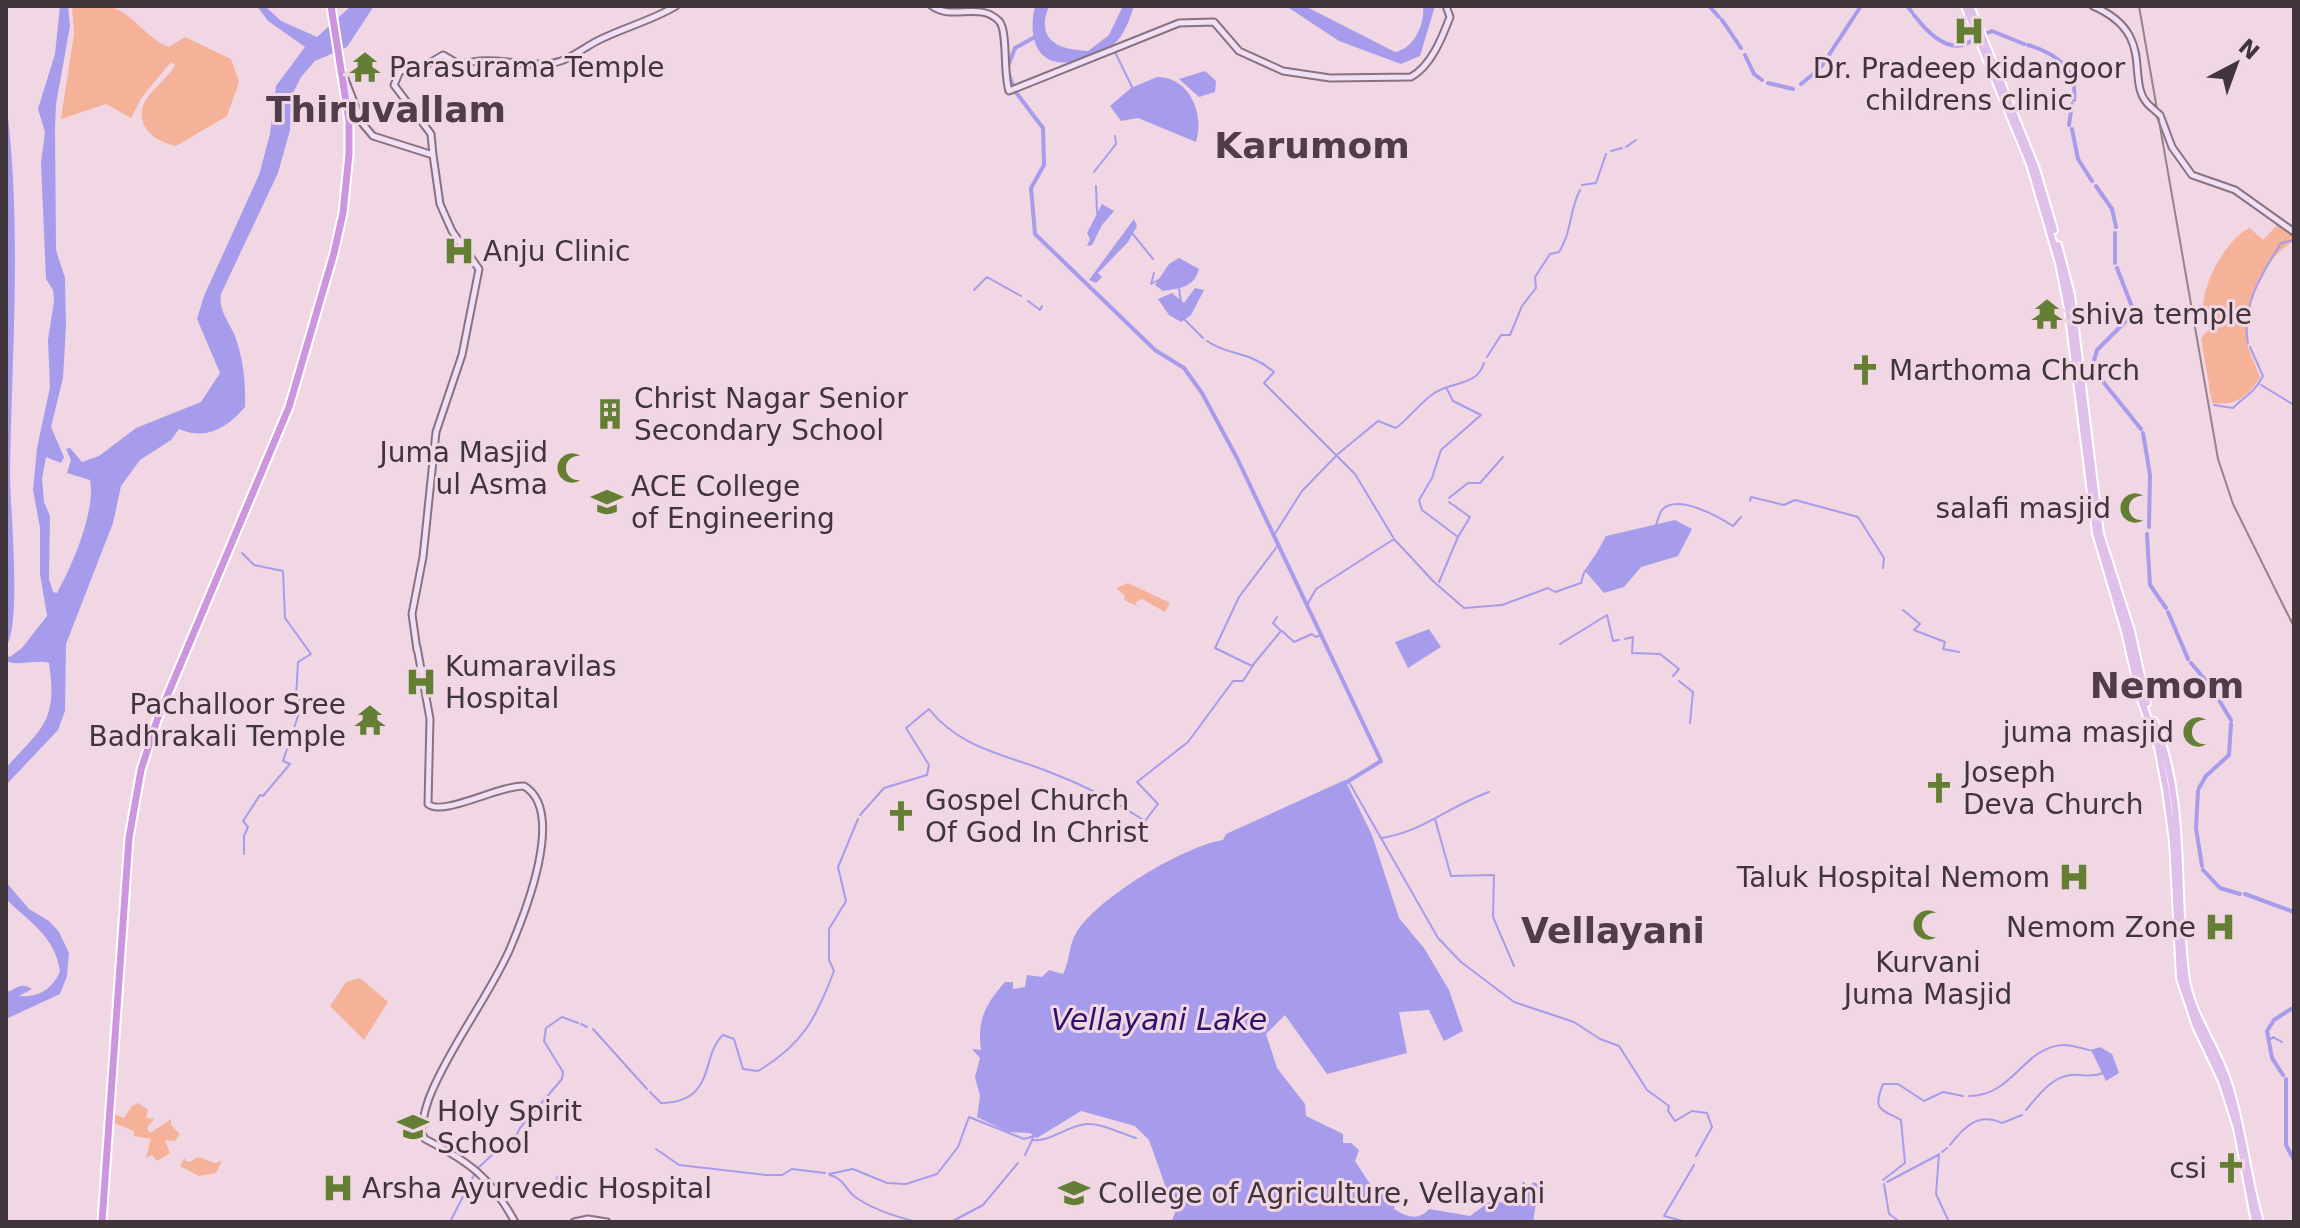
<svg xmlns="http://www.w3.org/2000/svg" width="2300" height="1228" font-family="'DejaVu Sans',sans-serif">
<style>
.green{fill:#f6b298}
.water{fill:#a79beb}
.lines{fill:none;stroke-linecap:round;stroke-linejoin:round}
.stream{stroke:#a79beb;stroke-width:2}
.canal{stroke:#a79beb;stroke-width:4}
.secondary-casing{stroke:#88727e;stroke-width:9}
.primary-casing{stroke:#fff;stroke-width:10}
.highway-casing{stroke:#fff;stroke-width:11}
.secondary{stroke:#f0dff5;stroke-width:5}
.primary{stroke:#e0bfeb;stroke-width:6}
.highway{stroke:#cc95dd;stroke-width:7}
.rail{stroke:#95838c;stroke-width:2}
.secondary-bridge-casing{stroke:#88727e;stroke-width:9;stroke-linecap:butt}
.secondary-bridge{stroke:#f0dff5;stroke-width:5}
.labels{text-anchor:middle;stroke-width:6;stroke-linejoin:round;paint-order:stroke}
.poi-label{font-size:28px;fill:#3f353a;stroke:#f0d7e3;text-anchor:start}
.water-label{font-size:30px;font-style:italic;fill:#30106d;stroke:#f0d7e3}
.district-label{font-size:36px;font-weight:bold;fill:#513d47;stroke:#f0d7e3}
</style>
<rect width="100%" height="100%" fill="#f0d7e3"/>
<path class="green" d="M 72,6 C 84,6 100,3 111,7 C 134,14 144,37 169,47 L 185,37 L 231,59 L 239,82 L 227,116 L 176,146 C 163,143 150,137 144,125 C 133,98 164,86 175,65 L 171,62 L 142,97 L 131,118 L 106,104 L 61,119 L 74,34 Z
M 2278,224 L 2293,236 L 2292,242 C 2260,263 2243,303 2247,342 C 2249,353 2257,367 2260,378 C 2246,398 2236,406 2212,403 L 2201,338 L 2209,329 C 2207,324 2204,317 2203,311 C 2201,286 2226,238 2250,228 L 2263,240 Z
M 1128,583 L 1170,603 L 1165,612 L 1142,599 L 1136,602 L 1137,606 L 1124,600 L 1125,596 L 1116,588 Z
M 360,978 L 388,1002 L 364,1040 L 330,1006 L 346,982 Z
M 138,1103 L 148,1110 L 146,1118 L 154,1119 L 147,1128 L 150,1133 L 171,1119 L 171,1125 L 180,1134 L 175,1141 L 165,1140 L 170,1153 L 157,1161 L 152,1155 L 146,1158 L 151,1139 L 134,1136 L 134,1131 L 114,1123 L 115,1114 L 124,1118 L 132,1106 Z
M 186,1156 L 185,1161 L 190,1162 L 198,1157 L 215,1163 L 222,1161 L 216,1173 L 199,1176 L 180,1166 Z"/>
<path class="water" d="M 60,6 L 68,6 L 70,26 L 56,104 L 55,128 L 56,250 L 65,278 L 66,326 L 63,378 L 51,427 L 64,457 L 61,463 L 46,457 L 42,479 L 44,502 L 50,516 L 49,579 L 53,592 L 57,593 C 72,566 96,511 90,480 L 67,473 L 71,460 L 66,449 L 70,448 L 82,462 L 99,456 L 136,428 L 201,402 L 220,373 L 197,319 L 204,296 L 259,175 L 270,134 L 276,86 L 305,47 L 268,21 L 257,6 L 265,6 L 281,21 L 317,37 L 351,6 L 374,6 L 347,47 L 315,61 L 301,77 L 291,97 L 290,130 L 278,173 L 221,294 C 218,310 229,321 235,336 C 243,358 246,383 245,407 C 227,428 206,441 179,429 L 171,440 L 140,460 L 121,486 L 113,523 L 66,644 L 65,711 L 58,730 L 6,785 L 6,768 C 41,728 58,723 49,663 C 35,659 18,667 6,661 L 6,655 L 10,657 L 22,648 L 47,616 L 40,574 L 40,528 L 33,490 L 37,448 L 50,387 L 48,340 L 54,301 L 53,290 L 46,279 L 41,163 L 45,132 L 38,109 L 55,54 Z
M 1035,6 L 1049,6 C 1035,40 1058,50 1088,51 L 1109,35 L 1123,6 L 1134,6 C 1130,18 1126,30 1118,40 C 1111,48 1101,52 1092,56 C 1047,75 1025,51 1035,6 Z
M 1286,6 L 1305,6 L 1395,52 C 1414,49 1425,24 1423,6 L 1435,6 L 1420,56 L 1401,64 L 1339,41 Z
M 1205,71 L 1216,81 L 1215,92 L 1199,97 L 1179,79 Z
M 1157,77 C 1189,77 1205,113 1196,142 L 1138,118 L 1121,121 L 1110,106 L 1131,88 Z
M 6,100 C 22,224 12,348 10,472 C 10,509 22,623 6,647 Z
M 1102,204 L 1114,211 L 1102,225 L 1092,245 L 1087,246 L 1090,239 L 1087,233 Z
M 1134,219 L 1137,226 L 1128,242 L 1098,273 L 1102,277 L 1096,283 L 1089,280 Z
M 1179,258 L 1199,269 C 1194,288 1180,288 1163,291 L 1155,285 L 1169,264 Z
M 1195,288 L 1204,290 L 1191,315 L 1181,322 L 1169,315 L 1158,299 L 1172,293 L 1184,303 Z
M 1675,520 L 1692,529 L 1678,556 L 1641,567 L 1624,587 L 1604,593 L 1586,572 L 1606,536 Z
M 1429,629 L 1441,647 L 1408,668 L 1395,642 Z
M 1345,780 L 1372,835 L 1399,918 L 1424,948 L 1449,990 L 1463,1031 L 1444,1041 L 1429,1010 L 1399,1012 L 1407,1053 L 1327,1074 L 1285,1015 L 1266,1034 L 1277,1068 L 1305,1104 L 1306,1116 L 1343,1134 L 1343,1143 L 1351,1143 L 1359,1150 L 1355,1161 L 1378,1196 L 1392,1190 L 1397,1197 L 1394,1209 C 1406,1217 1419,1221 1429,1209 L 1470,1216 L 1489,1202 L 1498,1200 L 1501,1203 L 1507,1195 L 1517,1199 L 1523,1181 L 1528,1187 L 1534,1182 L 1539,1185 L 1533,1222 L 1171,1222 L 1175,1213 L 1149,1140 L 1135,1126 L 1081,1111 L 1037,1138 L 1030,1133 L 1008,1132 L 977,1117 L 980,1096 L 975,1077 L 980,1058 L 972,1049 L 981,1050 C 977,1020 985,1005 1005,982 L 1013,982 L 1013,989 L 1025,987 L 1027,975 L 1042,977 L 1049,970 L 1063,974 C 1070,961 1068,947 1076,933 C 1097,898 1184,846 1223,840 L 1226,834 Z
M 6,882 L 29,909 L 49,921 L 59,932 L 69,953 L 67,976 L 60,994 L 6,1019 L 6,992 C 17,990 19,981 32,989 L 19,996 C 38,998 53,989 60,971 C 55,936 29,922 6,899 Z
M 2100,1047 L 2112,1054 L 2119,1073 L 2106,1081 L 2091,1050 Z"/>
<g class="lines">
<path class="stream" d="M 1115,52 L 1132,87
M 1626,147 L 1636,140
M 1611,151 L 1622,148
M 1094,172 L 1116,144 L 1115,136
M 1582,185 L 1596,183 L 1606,154
M 1096,186 L 1097,213
M 1132,233 L 1153,259
M 1154,273 L 1151,284 L 1160,279
M 1179,289 L 1181,302
M 974,290 L 987,277 L 1021,296
M 1028,301 L 1040,310 L 1042,306
M 1184,319 L 1203,338
M 1207,341 C 1228,356 1248,350 1274,372 L 1264,383 L 1355,474 L 1393,537
M 2248,343 C 2241,305 2262,274 2281,243 L 2294,240
M 1487,357 L 1501,335 L 1510,335 L 1522,306 L 1536,288 L 1535,277 L 1550,254 L 1559,252 C 1572,232 1569,211 1580,190
M 2261,385 L 2294,405
M 2214,405 L 2233,408 C 2244,397 2255,392 2263,376 L 2250,347
M 1449,498 L 1468,483 L 1480,483 L 1503,457
M 1750,501 L 1751,497 L 1784,505 L 1795,500 L 1858,517 L 1884,558 L 1883,568
M 1449,502 L 1470,517 L 1458,537
M 1655,528 C 1657,523 1659,514 1662,510 C 1677,493 1719,517 1733,526 L 1741,517
M 1274,535 L 1302,491 L 1338,454 L 1378,421 L 1396,428 C 1409,418 1420,403 1433,394 C 1450,381 1477,387 1484,363
M 242,553 L 254,565 L 283,571 L 285,618 L 311,654 L 298,662 L 296,698 L 303,701 L 283,761 L 290,764 L 263,796 L 260,795 L 243,821 L 248,827 L 244,836 L 244,854
M 1439,582 L 1458,537 L 1422,510 L 1419,500 L 1432,478 L 1441,450 L 1481,415 L 1453,401 L 1447,389
M 1307,605 L 1316,589 L 1394,539 L 1434,582 L 1464,608 L 1502,605 L 1548,588 L 1555,592 L 1581,583 L 1584,573 L 1597,554
M 1903,610 L 1920,624 L 1914,630 L 1945,642 L 1943,649 L 1959,652
M 1277,617 L 1273,623 L 1281,631 L 1252,666 L 1215,648 L 1239,597 L 1279,544
M 1282,631 L 1294,642 L 1312,634 L 1316,637 L 1322,635
M 1625,639 L 1633,637 L 1632,653 L 1660,654 L 1679,669 L 1673,676
M 1560,644 L 1607,615 L 1613,641 L 1619,640
M 1679,681 L 1693,692 L 1690,723
M 1349,782 L 1438,938 L 1461,962 L 1514,1002 L 1574,1022 L 1600,1039 L 1619,1046 L 1647,1090 L 1669,1106 L 1668,1111 L 1675,1121 L 1692,1111 L 1707,1113 L 1712,1127 L 1696,1156
M 860,815 L 884,788 L 927,775 L 929,765 L 906,728 L 929,709 C 960,749 1008,755 1052,773 C 1086,786 1115,801 1145,821 L 1158,804 L 1137,782 L 1188,742 L 1233,681 L 1243,681 L 1254,664
M 1435,819 L 1451,876 L 1494,875 L 1493,917 L 1514,966
M 1381,838 C 1421,833 1451,805 1489,792
M 581,1024 L 587,1027
M 593,1029 L 647,1089
M 2268,1041 L 2273,1037 L 2282,1042
M 650,1092 L 661,1103 C 717,1102 700,1056 723,1035 L 734,1039 L 743,1069 L 758,1071 C 802,1045 816,1019 834,971 L 829,960 L 829,929 L 846,901 L 838,867 L 858,819
M 1969,1096 C 2013,1096 2023,1048 2062,1045 C 2070,1044 2084,1049 2093,1051
M 2026,1110 C 2038,1096 2051,1077 2071,1075 C 2084,1074 2091,1078 2103,1073
M 1032,1140 C 1049,1143 1068,1125 1087,1124 C 1102,1123 1122,1134 1136,1138
M 1950,1145 C 1964,1127 1978,1112 2002,1123 L 2022,1115
M 656,1149 L 679,1165 L 766,1175 L 782,1175 L 792,1169 L 825,1173
M 1942,1152 L 1947,1148
M 1939,1154 L 1936,1194 L 1949,1222
M 1025,1155 L 1034,1136
M 478,1168 L 493,1154 L 510,1148 L 520,1128 L 562,1079 L 563,1072 L 544,1041 L 546,1028 L 562,1017 L 578,1023
M 829,1174 L 853,1169 L 887,1183 L 906,1184 L 937,1174 L 958,1147 L 969,1117 L 1024,1139 L 1034,1136
M 830,1175 C 845,1179 846,1192 858,1199 C 877,1211 896,1217 918,1222
M 1883,1180 L 1905,1163 L 1901,1120 C 1881,1109 1872,1111 1883,1084 L 1898,1084 L 1924,1101 L 1943,1092 L 1963,1096
M 1887,1182 L 1938,1155
M 1884,1184 L 1889,1214 L 1900,1222
M 548,1197 L 558,1176
M 450,1222 L 475,1173
M 951,1222 L 983,1205 L 1018,1163
M 1686,1222 L 1664,1216 L 1694,1165"/>
<path class="canal" d="M 1709,6 L 1719,17
M 1907,6 L 1912,12
M 1914,15 C 1927,32 1949,56 1971,41
M 1722,20 L 1741,48
M 1982,35 L 1992,31 L 2024,44
M 1035,37 L 1015,48 L 1007,69 L 1015,91 L 1043,128 L 1044,165 L 1031,188 L 1035,234 L 1155,350 L 1184,368 L 1202,393 L 1237,458 L 1381,761 L 1342,785
M 2028,45 C 2055,53 2078,68 2074,100
M 1745,55 L 1754,74 L 1762,80
M 1821,67 L 1861,6
M 1768,83 L 1793,89
M 1801,84 L 1817,71
M 2069,125 L 2072,104
M 2072,129 L 2078,159 L 2092,181
M 2096,186 L 2112,209 L 2116,227
M 2115,233 L 2115,263
M 2117,268 L 2132,307 L 2128,320
M 2125,322 L 2097,350 L 2092,368 L 2141,429
M 2143,433 L 2150,475 L 2149,527
M 2147,534 L 2150,585 L 2166,608
M 2168,612 L 2188,659
M 2191,663 L 2207,682
M 2210,685 L 2231,720
M 2199,788 L 2206,776 L 2229,755 L 2231,724
M 2198,791 L 2196,828 L 2202,866
M 2203,870 L 2220,888 L 2240,894
M 2245,894 L 2294,912
M 2283,1075 L 2272,1058 L 2267,1031 L 2274,1020 L 2291,1009
M 2286,1079 L 2286,1145 L 2294,1160"/>
<defs>
<path id="secondary" d="M 932,6 C 952,21 980,1 999,21 C 1008,30 1003,73 1009,91 L 1179,23 L 1214,22 L 1239,51 L 1283,71 L 1330,78 L 1411,77 C 1431,66 1442,38 1450,17 L 1446,6
M 2093,6 C 2160,35 2122,83 2151,107
M 343,74 L 362,123 L 373,136 L 433,155 L 440,204 L 452,231 L 479,269 L 462,355 L 436,432 L 423,557 L 412,614 L 417,650
M 2160,115 L 2172,147 L 2192,175 L 2235,190 L 2294,232
M 433,155 L 431,134 L 394,85 L 400,71 L 421,68 L 443,55 L 460,65 C 489,55 516,66 546,64 C 566,63 580,50 597,41 C 622,28 651,21 676,6
M 417,647 L 430,719 L 428,804 C 442,817 500,785 524,786 C 567,811 524,916 509,951 C 487,999 453,1042 432,1091 C 426,1104 423,1118 421,1132 L 425,1139 C 470,1162 491,1178 515,1222
M 574,1222 L 588,1219 L 607,1222"/>
<path id="primary" d="M 1965,6 L 2030,164 L 2059,263 L 2068,309 L 2096,533 L 2125,631 L 2140,697 L 2158,747 L 2166,790 L 2173,841 L 2180,978 L 2196,1026 L 2222,1081 L 2237,1128 L 2255,1222
M 1970,6 L 2036,169 L 2054,230
M 2058,245 L 2071,295 L 2100,534 L 2131,631 L 2147,703
M 2154,721 C 2187,800 2175,890 2185,973 C 2189,1012 2215,1044 2227,1080 C 2243,1127 2246,1175 2260,1222"/>
<path id="highway" d="M 102,1222 L 129,838 L 141,770 L 157,720 L 289,407 L 334,253 L 343,213 L 349,154 L 349,121 L 331,6"/>
</defs>
<use href="#secondary" class="secondary-casing"/>
<use href="#primary" class="primary-casing"/>
<use href="#highway" class="highway-casing"/>
<use href="#secondary" class="secondary"/>
<use href="#primary" class="primary"/>
<use href="#highway" class="highway"/>
<path class="rail" d="M 2139,6 L 2218,459 L 2233,504 L 2294,627"/>
<defs>
<path id="secondary-bridge" d="M 2151,107 L 2160,115"/>
</defs>
<use href="#secondary-bridge" class="secondary-bridge-casing"/>
<use href="#secondary-bridge" class="secondary-bridge"/>
</g>
<defs>
<symbol id="hospital-bare" viewBox="-9 -9 18 18"><path d="M-5-5h3v3.5h4V-5h3V5h-3V1.5h-4V5h-3Z" fill="#647f33" stroke="#f0d7e3" stroke-width="2.5" paint-order="stroke"/></symbol>
<symbol id="temple-bare" viewBox="-9 -9 18 18"><path d="M0-6L5-2H3V0L6.5 2.5H4V6H1.5V3h-3V6H-4V2.5H-6.5L-3 0V-2H-5Z" fill="#647f33" stroke="#f0d7e3" stroke-width="2.5" paint-order="stroke"/></symbol>
<symbol id="church-bare" viewBox="-9 -9 18 18"><path d="M-1.2-6h2.4v3.5h3.3v2.4h-3.3V6h-2.4V-.1h-3.3v-2.4h3.3Z" fill="#647f33" stroke="#f0d7e3" stroke-width="2.5" paint-order="stroke"/></symbol>
<symbol id="building-bare" viewBox="-9 -9 18 18"><path d="M-4-6H4V6H1V3H-1V6H-4ZM-2.5-4.3h1.7v1.8h-1.7ZM.8-4.3h1.7v1.8H.8ZM-2.5-1h1.7V.8h-1.7ZM.8-1h1.7V.8H.8Z" fill="#647f33" stroke="#f0d7e3" stroke-width="2.5" paint-order="stroke"/></symbol>
<symbol id="mosque-bare" viewBox="-9 -9 18 18"><path d="M3.5-4.9A6 6 0 1 0 3.5 4.9A5 5 0 1 1 3.5-4.9Z" fill="#647f33" stroke="#f0d7e3" stroke-width="2.5" paint-order="stroke"/></symbol>
<symbol id="university-bare" viewBox="-9 -9 18 18"><path d="M0-5L7-2L0 1L-7-2ZM-4 1L0 2.5L4 1V4Q0 6-4 4Z" fill="#647f33" stroke="#f0d7e3" stroke-width="2.5" paint-order="stroke"/></symbol>
<symbol id="school-bare" viewBox="-9 -9 18 18"><path d="M0-5L7-2L0 1L-7-2ZM-4 1L0 2.5L4 1V4Q0 6-4 4Z" fill="#647f33" stroke="#f0d7e3" stroke-width="2.5" paint-order="stroke"/></symbol>
</defs>
<g fill-rule="evenodd">
<use href="#hospital-bare" x="1947" y="9" width="44" height="44"/>
<use href="#temple-bare" x="343" y="45" width="44" height="44"/>
<use href="#hospital-bare" x="437" y="229" width="44" height="44"/>
<use href="#temple-bare" x="2025" y="292" width="44" height="44"/>
<use href="#church-bare" x="1843" y="348" width="44" height="44"/>
<use href="#building-bare" x="588" y="392" width="44" height="44"/>
<use href="#mosque-bare" x="550" y="446" width="44" height="44"/>
<use href="#university-bare" x="585" y="480" width="44" height="44"/>
<use href="#mosque-bare" x="2113" y="486" width="44" height="44"/>
<use href="#hospital-bare" x="399" y="660" width="44" height="44"/>
<use href="#temple-bare" x="348" y="698" width="44" height="44"/>
<use href="#mosque-bare" x="2176" y="710" width="44" height="44"/>
<use href="#church-bare" x="1917" y="766" width="44" height="44"/>
<use href="#church-bare" x="879" y="794" width="44" height="44"/>
<use href="#hospital-bare" x="2052" y="855" width="44" height="44"/>
<use href="#mosque-bare" x="1906" y="903" width="44" height="44"/>
<use href="#hospital-bare" x="2198" y="905" width="44" height="44"/>
<use href="#school-bare" x="391" y="1105" width="44" height="44"/>
<use href="#church-bare" x="2209" y="1146" width="44" height="44"/>
<use href="#hospital-bare" x="316" y="1166" width="44" height="44"/>
<use href="#university-bare" x="1052" y="1171" width="44" height="44"/>
</g>
<g class="labels">
<g class="poi-label">
<text x="389" y="77">Parasurama Temple</text>
<text x="1969" y="78" text-anchor="middle">Dr. Pradeep kidangoor<tspan x="1969" dy="32">childrens clinic</tspan></text>
<text x="483" y="261">Anju Clinic</text>
<text x="2071" y="324">shiva temple</text>
<text x="1889" y="380">Marthoma Church</text>
<text x="634" y="408">Christ Nagar Senior<tspan x="634" dy="32">Secondary School</tspan></text>
<text x="548" y="462" text-anchor="end">Juma Masjid<tspan x="548" dy="32">ul Asma</tspan></text>
<text x="631" y="496">ACE College<tspan x="631" dy="32">of Engineering</tspan></text>
<text x="2111" y="518" text-anchor="end">salafi masjid</text>
<text x="445" y="676">Kumaravilas<tspan x="445" dy="32">Hospital</tspan></text>
<text x="346" y="714" text-anchor="end">Pachalloor Sree<tspan x="346" dy="32">Badhrakali Temple</tspan></text>
<text x="2174" y="742" text-anchor="end">juma masjid</text>
<text x="1963" y="782">Joseph<tspan x="1963" dy="32">Deva Church</tspan></text>
<text x="925" y="810">Gospel Church<tspan x="925" dy="32">Of God In Christ</tspan></text>
<text x="2050" y="887" text-anchor="end">Taluk Hospital Nemom</text>
<text x="2196" y="937" text-anchor="end">Nemom Zone</text>
<text x="1928" y="972" text-anchor="middle">Kurvani<tspan x="1928" dy="32">Juma Masjid</tspan></text>
<text x="437" y="1121">Holy Spirit<tspan x="437" dy="32">School</tspan></text>
<text x="2207" y="1178" text-anchor="end">csi</text>
<text x="362" y="1198">Arsha Ayurvedic Hospital</text>
<text x="1098" y="1203">College of Agriculture, Vellayani</text>
</g>
<g class="water-label">
<text x="1159" y="1030">Vellayani Lake</text>
</g>
<g class="district-label">
<text x="386" y="122">Thiruvallam</text>
<text x="1312" y="158">Karumom</text>
<text x="2167" y="698">Nemom</text>
<text x="1613" y="943">Vellayani</text>
</g>
</g>
<rect width="2300" height="1228" fill="none" stroke="#3f353a" stroke-width="16"/>
<g transform="translate(2236 64) rotate(41)" stroke="#f0d7e3" stroke-width="6" paint-order="stroke">
<path d="M0-6L14 30L0 20L-14 30Z" fill="#3f353a"/>
<text y="-12" font-size="22" font-weight="bold" text-anchor="middle" fill="#3f353a">N</text>
</g>
</svg>
